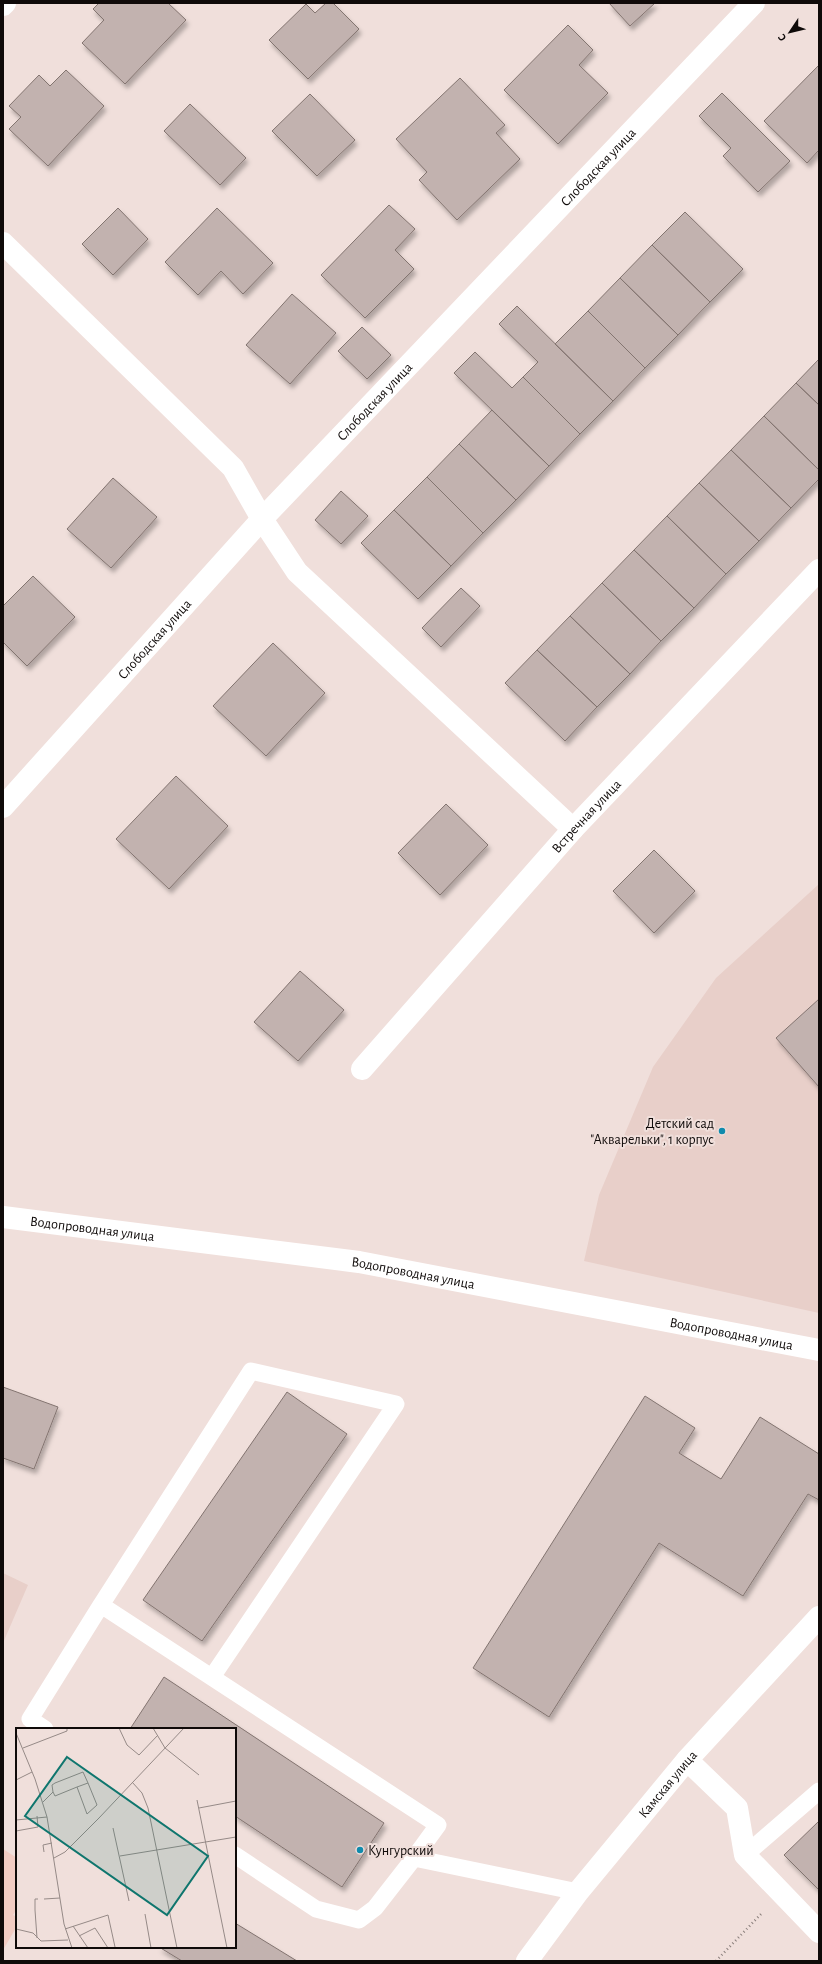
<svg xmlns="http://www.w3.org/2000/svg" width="822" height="1964" font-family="'Alegreya Sans',sans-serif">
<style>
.built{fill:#e8cfc9}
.green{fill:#f2ccc3}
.building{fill:#c2b2af;stroke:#837470;filter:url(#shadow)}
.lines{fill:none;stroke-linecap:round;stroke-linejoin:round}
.path{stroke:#897e7b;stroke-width:2.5;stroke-dasharray:1 3;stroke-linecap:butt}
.lane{stroke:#fff;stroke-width:17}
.street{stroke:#fff;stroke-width:22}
.secondary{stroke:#fff;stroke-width:22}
.poi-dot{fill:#108bad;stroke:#f0dfdb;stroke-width:1.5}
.labels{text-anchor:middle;stroke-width:4;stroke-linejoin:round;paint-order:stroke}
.street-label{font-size:14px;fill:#0f0a09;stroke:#f0dfdb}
.poi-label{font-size:14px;fill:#0f0a09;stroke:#f0dfdb;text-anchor:end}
.inset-road{fill:none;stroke:#968a87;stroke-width:1}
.view{fill:#0f766e;fill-opacity:0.15;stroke:#0f766e;stroke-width:2}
.inset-edge{fill:none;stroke:#0f0a09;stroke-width:2}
</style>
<defs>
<filter id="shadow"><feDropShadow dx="2.5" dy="4.5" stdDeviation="2" flood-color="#0004"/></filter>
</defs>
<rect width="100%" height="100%" fill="#f0dfdb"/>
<path class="built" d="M 819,884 L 819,1313 L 584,1261 L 599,1195 L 653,1067 L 716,978 Z
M 3,1573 L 28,1585 L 3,1643 Z"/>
<path class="green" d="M 3,1849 L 17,1858 L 17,1909 L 13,1915 L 17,1917 L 17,1926 L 3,1950 Z"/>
<path class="building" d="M 99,3 L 168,3 L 186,20 L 125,84 L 82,43 L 104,20 L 93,9 Z
M 326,3 L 333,3 L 359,29 L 308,79 L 269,40 L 306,4 L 315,13 Z
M 609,3 L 655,3 L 630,26 Z
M 568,25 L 593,50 L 579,65 L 608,93 L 558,144 L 504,90 Z
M 819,65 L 819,150 L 807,163 L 764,121 Z
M 66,70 L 104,106 L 48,166 L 9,129 L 21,117 L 9,106 L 39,75 L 50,86 Z
M 460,78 L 505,125 L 496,133 L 520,159 L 457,220 L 419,180 L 427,172 L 396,139 Z
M 722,93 L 790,161 L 758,192 L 723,156 L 731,148 L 699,116 Z
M 310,94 L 355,140 L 317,176 L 272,131 Z
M 190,104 L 246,158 L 220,185 L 164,131 Z
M 389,205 L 415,229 L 395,250 L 414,269 L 365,318 L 321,275 Z
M 118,208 L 148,239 L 113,275 L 82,244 Z
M 217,208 L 273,263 L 243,294 L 221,271 L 198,295 L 165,262 Z
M 685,212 L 743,269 L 710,302 L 652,245 Z
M 652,245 L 710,302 L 678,335 L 620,278 Z
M 620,278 L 678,335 L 645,368 L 588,311 Z
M 292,294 L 336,333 L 290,384 L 246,345 Z
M 517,306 L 613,401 L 580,434 L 523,377 L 538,362 L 499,324 Z
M 588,311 L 645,368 L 613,401 L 555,344 Z
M 362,327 L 391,355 L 367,379 L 338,351 Z
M 475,352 L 512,388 L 523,377 L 580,434 L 549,466 L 454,373 Z
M 819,359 L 819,405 L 796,383 Z
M 796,383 L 819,405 L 819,470 L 764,416 Z
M 492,410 L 549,466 L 516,500 L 459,444 Z
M 764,416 L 819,470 L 819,479 L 791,508 L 731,450 Z
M 459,444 L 516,500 L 483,533 L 427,477 Z
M 731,450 L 791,508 L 759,541 L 699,483 Z
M 427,477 L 483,533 L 451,566 L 394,510 Z
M 113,478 L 157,517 L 111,568 L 67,529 Z
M 699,483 L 759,541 L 726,574 L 667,516 Z
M 341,491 L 368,516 L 341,544 L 315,520 Z
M 394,510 L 451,566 L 418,599 L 361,543 Z
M 667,516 L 726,574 L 694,608 L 634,550 Z
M 634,550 L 694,608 L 661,641 L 602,583 Z
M 33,576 L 75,617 L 27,666 L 3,642 L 3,606 Z
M 602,583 L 661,641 L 630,674 L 570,616 Z
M 461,588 L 480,606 L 441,647 L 422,628 Z
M 570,616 L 630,674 L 597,707 L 537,650 Z
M 273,643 L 325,693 L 266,756 L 213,706 Z
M 537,650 L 597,707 L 565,741 L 505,683 Z
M 176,776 L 228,826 L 169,889 L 116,839 Z
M 446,804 L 488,845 L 440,895 L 398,853 Z
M 654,850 L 695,891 L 654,933 L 613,891 Z
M 300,971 L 344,1010 L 298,1061 L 254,1022 Z
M 819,999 L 819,1087 L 776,1038 Z
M 3,1387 L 58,1407 L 34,1469 L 3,1458 Z
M 287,1392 L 347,1434 L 202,1641 L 143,1600 Z
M 645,1396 L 695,1428 L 679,1453 L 721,1479 L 760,1417 L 819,1454 L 819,1500 L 808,1494 L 743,1596 L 659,1543 L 549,1717 L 473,1668 Z
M 164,1677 L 384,1823 L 342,1887 L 235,1816 L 235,1729 L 130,1729 Z
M 819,1821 L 819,1890 L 784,1855 Z
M 235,1923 L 297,1961 L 182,1961 L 159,1947 L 235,1947 Z"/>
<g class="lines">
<path class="path" d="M 716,1961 L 762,1913"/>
<path class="lane" d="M 212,1677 L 396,1404 L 251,1371 L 101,1605 L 438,1825 L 414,1858 L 578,1892
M 45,1729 L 30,1719 L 101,1605
M 235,1855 L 316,1909 L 359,1920 L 375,1908 L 414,1858
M 745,1855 L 819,1791"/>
<g class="street">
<path d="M 3,5 L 5,3"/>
<path d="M 3,243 L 233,468 L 262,519 L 297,572 L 573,829"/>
<path id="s1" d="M 3,807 L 262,519 L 754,3"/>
<path id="s2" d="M 362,1069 L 573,829 L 819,570"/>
<path id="s3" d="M 3,1217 L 359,1262 L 819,1350"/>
<path d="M 687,1760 L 737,1808 L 745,1855 L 819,1932"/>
</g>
<path class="secondary" id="s4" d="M 527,1961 L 578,1892 L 687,1760 L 819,1617"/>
</g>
<g class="poi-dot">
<circle cx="722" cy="1131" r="4"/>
<circle cx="360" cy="1850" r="4"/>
</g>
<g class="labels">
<g class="street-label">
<text dy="5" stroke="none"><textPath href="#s1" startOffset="874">Слободская улица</textPath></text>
<text dy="5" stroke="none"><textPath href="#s1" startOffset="550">Слободская улица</textPath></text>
<text dy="5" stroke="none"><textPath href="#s1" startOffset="226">Слободская улица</textPath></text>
<text dy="5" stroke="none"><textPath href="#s2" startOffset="338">Встречная улица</textPath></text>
<text dy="5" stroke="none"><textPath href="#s3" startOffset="90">Водопроводная улица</textPath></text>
<text dy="5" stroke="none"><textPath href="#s3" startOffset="414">Водопроводная улица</textPath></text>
<text dy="5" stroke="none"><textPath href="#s3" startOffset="738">Водопроводная улица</textPath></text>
<text dy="5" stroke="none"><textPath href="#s4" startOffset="226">Камская улица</textPath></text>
</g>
<g class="poi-label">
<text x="714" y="1128">Детский сад<tspan x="714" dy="16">"Акварельки", 1 корпус</tspan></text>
<text x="368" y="1855" text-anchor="start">Кунгурский</text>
</g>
</g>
<g transform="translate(16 1728)">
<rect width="220" height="220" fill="#f0dfdb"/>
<path class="inset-road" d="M 103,0 L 111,17 L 123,27 L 142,7M 137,0 L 149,20 L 183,47M 0,5 L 19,51 L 31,89 L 48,196 L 56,220M 7,20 L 51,3 L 51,0M 0,52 L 16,44M 116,54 L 126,65 L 132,80 L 161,220M 37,64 L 36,57 L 39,55 L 67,44 L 72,55M 181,72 L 211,220M 27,74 L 37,64 L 39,68 L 61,59 L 72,55 L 81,77 L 71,86 L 61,59M 183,80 L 220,73M 0,92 L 31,89M 97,100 L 113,173M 0,103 L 22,99 L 21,88M 28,124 L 27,117 L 36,115M 104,128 L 220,109M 38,130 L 49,124 L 83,90 L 168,0M 28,171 L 44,170M 129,186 L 135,220M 57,198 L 72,220M 0,201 L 17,205 L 25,213 L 52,212M 49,201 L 92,187 L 99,219M 63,208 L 79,200 L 92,220M 21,210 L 19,182 L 19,171 L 22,171"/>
<path class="view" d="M 51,29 L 192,128 L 151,187 L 9,88 Z"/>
<rect width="220" height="220" class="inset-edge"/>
</g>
<rect width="822" height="1964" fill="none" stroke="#0f0a09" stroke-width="8"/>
<g transform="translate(790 32) rotate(235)" stroke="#f0dfdb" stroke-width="3" paint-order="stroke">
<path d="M0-3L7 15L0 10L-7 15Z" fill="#0f0a09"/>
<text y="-6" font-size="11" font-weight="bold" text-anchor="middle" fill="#0f0a09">С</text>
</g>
</svg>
